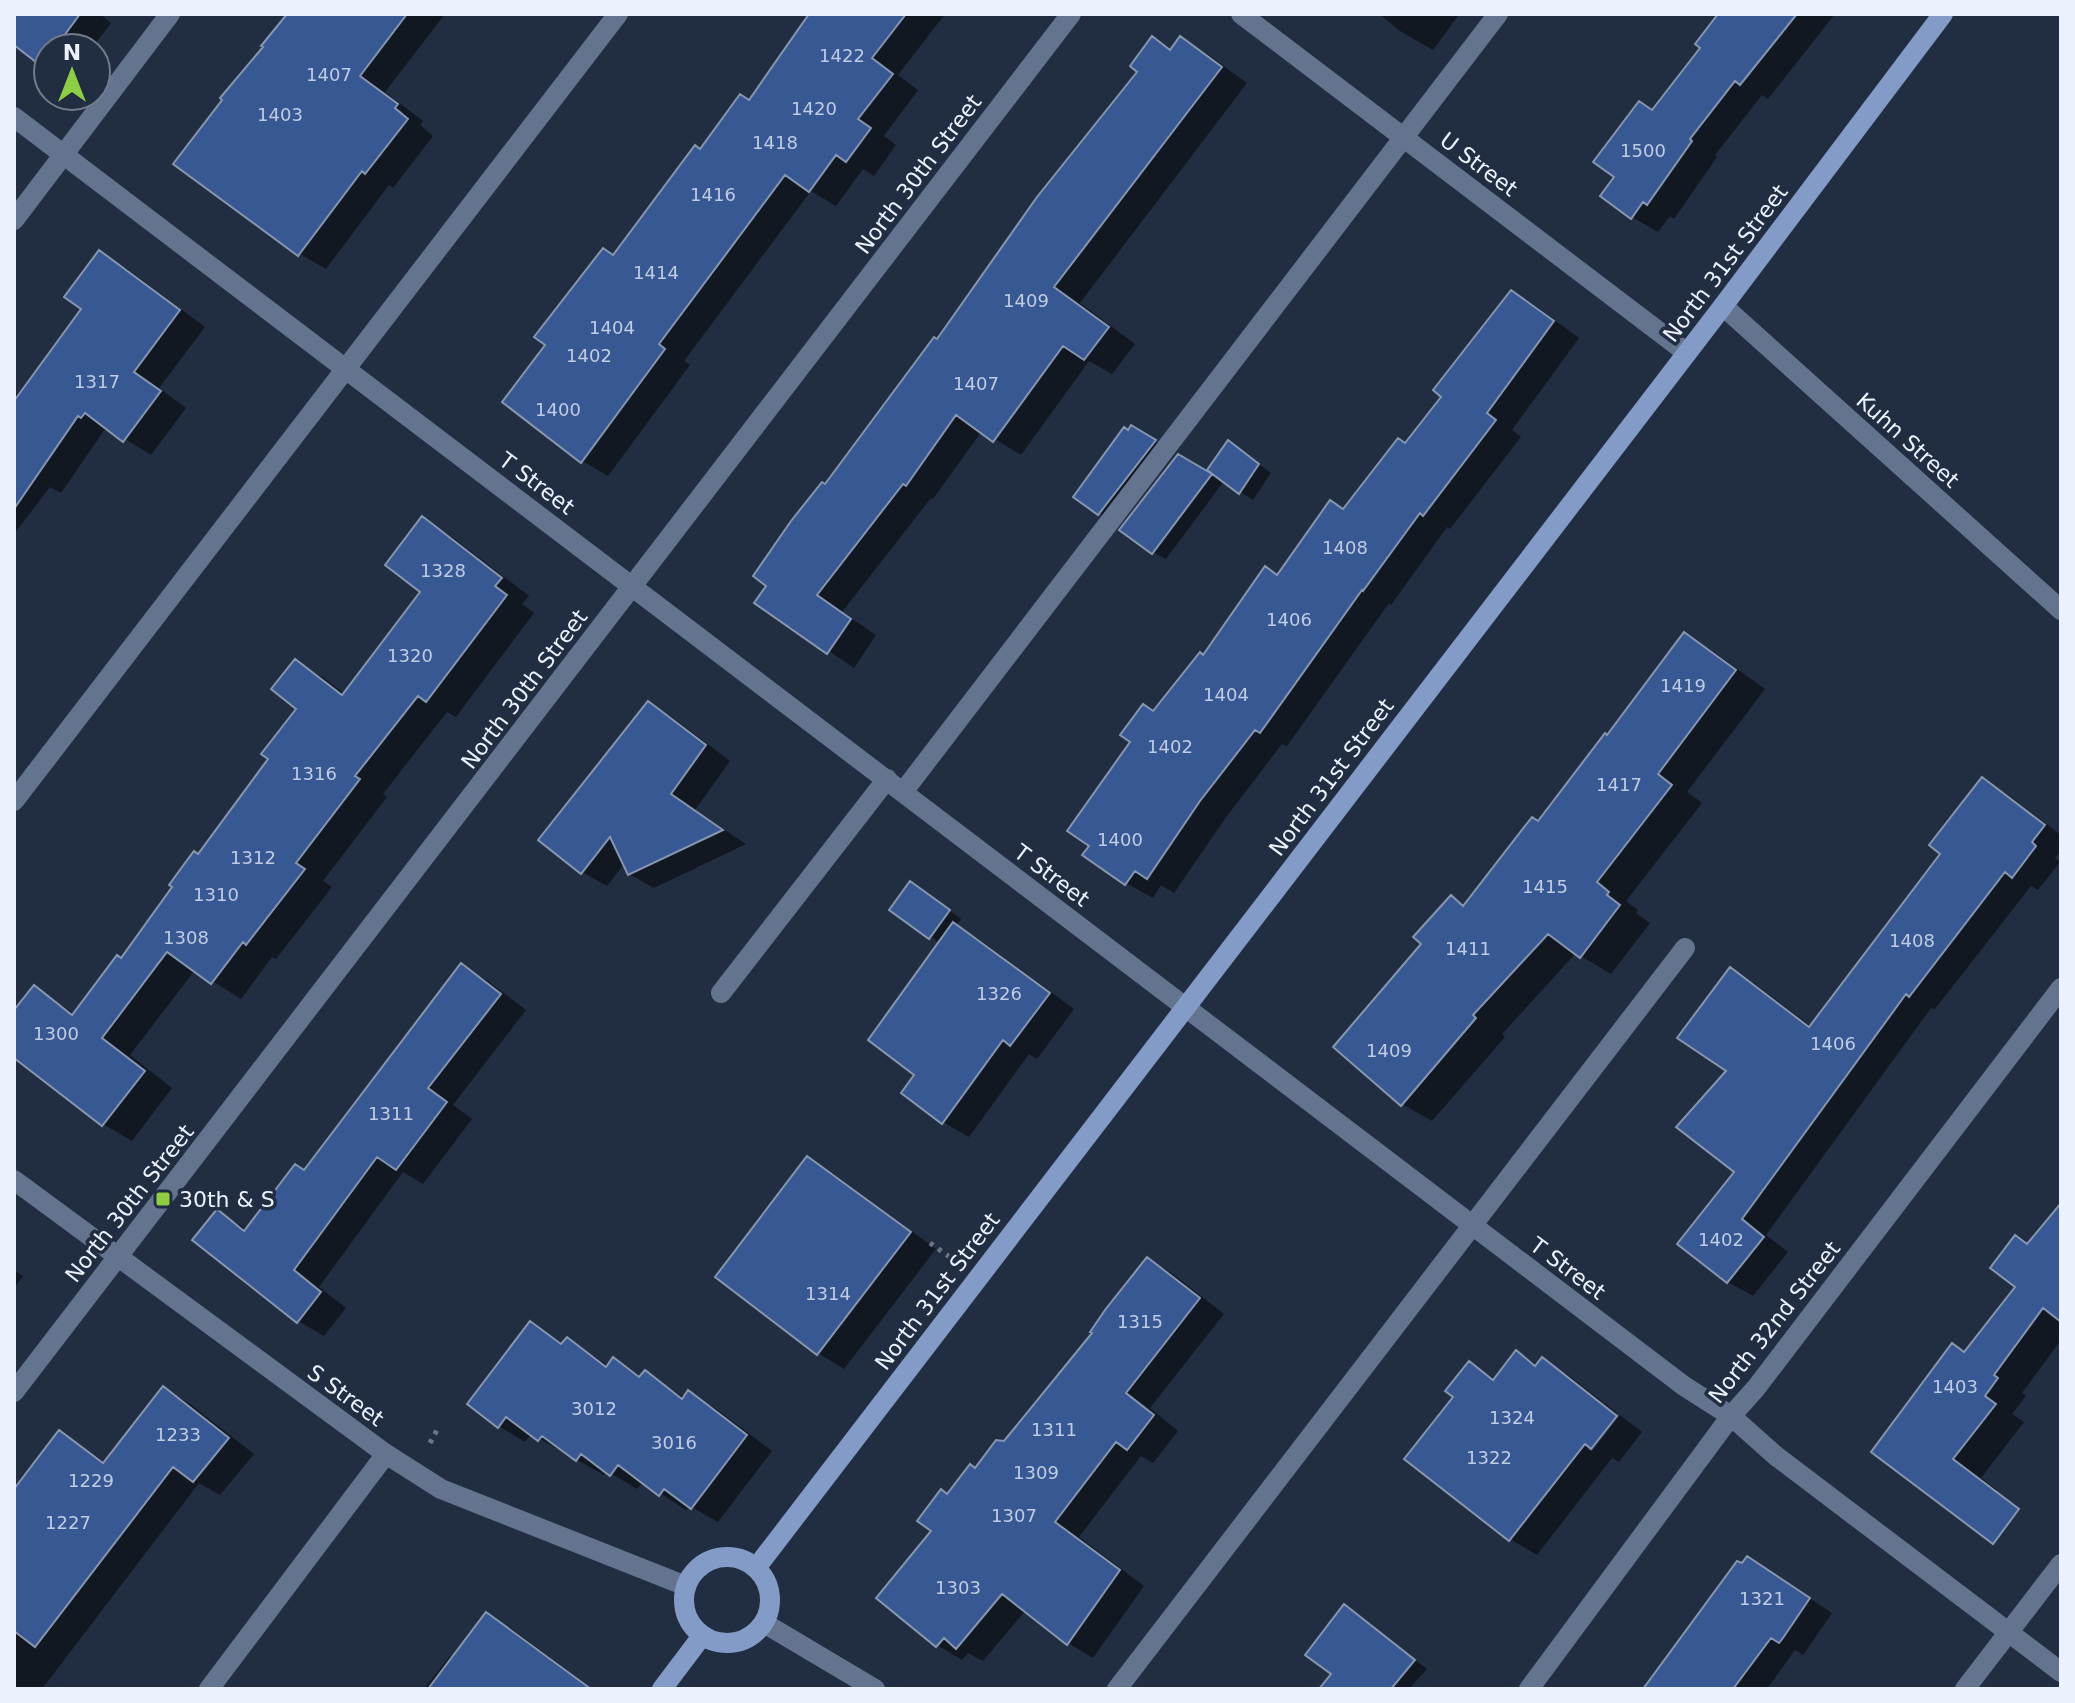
<svg xmlns="http://www.w3.org/2000/svg" width="2075" height="1703" font-family="'DejaVu Sans',sans-serif">
<style>
.shadow{fill:#0007}
.building{fill:#375893;stroke:#8796af;stroke-width:2}
.lines{fill:none;stroke-linecap:round;stroke-linejoin:round}
.path{stroke:#6b7585;stroke-width:5;stroke-dasharray:4 6;stroke-linecap:butt}
.lane{stroke:#64748f;stroke-width:20}
.street{stroke:#64748f;stroke-width:20}
.secondary{stroke:#829bc7;stroke-width:20}
.poi-dot{fill:#8ece43;stroke:#212d41;stroke-width:3}
.labels{text-anchor:middle;stroke-width:7;stroke-linejoin:round;paint-order:stroke}
.number-label{font-size:18px;fill:#bfcce2}
.street-label{font-size:22px;fill:#ecf2fd;stroke:#212d41}
.poi-label{font-size:22px;fill:#ecf2fd;stroke:#212d41;text-anchor:start}
</style>
<rect width="100%" height="100%" fill="#212d41"/>
<path class="shadow" d="M 14,14 L 100,14 L 111,23 L 92,48 L 48,48 L 48,68 L 14,43 Z
M 289,14 L 445,14 L 385,92 L 423,121 L 420,125 L 433,136 L 393,188 L 389,185 L 326,269 L 300,254 L 176,163 Z
M 838,14 L 945,14 L 898,75 L 918,90 L 884,136 L 896,145 L 874,176 L 863,169 L 836,206 L 811,191 L 684,361 L 690,365 L 608,476 L 582,461 L 614,256 L 701,151 Z
M 1379,14 L 1455,14 L 1458,16 L 1433,50 L 1400,31 Z
M 1721,14 L 1835,14 L 1768,99 L 1762,95 L 1715,155 L 1717,157 L 1674,219 L 1670,216 L 1658,232 L 1632,217 L 1653,111 L 1703,47 Z
M 1152,39 L 1172,50 L 1181,39 L 1207,54 L 1247,83 L 1080,303 L 1135,344 L 1112,374 L 1089,361 L 1021,455 L 982,431 L 933,499 L 931,498 L 842,612 L 876,635 L 854,668 L 757,603 L 826,486 L 1140,71 Z
M 99,253 L 126,268 L 205,327 L 159,388 L 186,408 L 151,455 L 110,430 L 109,432 L 105,429 L 61,493 L 50,487 L 14,534 L 14,398 L 18,393 L 21,395 L 84,309 Z
M 1511,292 L 1538,308 L 1579,338 L 1512,430 L 1521,437 L 1450,529 L 1447,527 L 1391,605 L 1389,603 L 1287,746 L 1282,744 L 1227,816 L 1174,893 L 1161,885 L 1153,898 L 1126,883 L 1154,713 L 1278,576 L 1406,445 L 1444,396 Z
M 1132,428 L 1167,449 L 1112,521 L 1076,497 Z
M 1229,443 L 1271,473 L 1253,500 L 1224,481 L 1166,559 L 1153,552 L 1179,456 L 1217,479 Z
M 423,519 L 451,536 L 529,596 L 522,604 L 534,613 L 456,717 L 447,712 L 383,794 L 387,797 L 323,881 L 332,887 L 276,959 L 272,957 L 241,999 L 195,970 L 130,1055 L 172,1088 L 132,1141 L 103,1124 L 14,1055 L 14,1016 L 35,988 L 75,1014 L 122,960 L 271,759 L 299,708 L 295,661 L 324,678 L 345,694 L 422,591 Z
M 1684,634 L 1714,652 L 1765,689 L 1687,792 L 1702,803 L 1626,901 L 1638,910 L 1636,913 L 1650,923 L 1611,974 L 1576,953 L 1502,1034 L 1505,1037 L 1432,1121 L 1402,1104 L 1424,944 L 1451,898 L 1466,906 L 1539,823 L 1608,737 Z
M 648,703 L 673,718 L 730,761 L 695,810 L 746,844 L 654,888 L 629,874 L 624,864 L 607,886 L 582,872 Z
M 1982,780 L 2007,794 L 2061,835 L 2061,851 L 2055,858 L 2060,862 L 2038,890 L 2031,886 L 1935,1009 L 1931,1008 L 1766,1235 L 1788,1252 L 1753,1296 L 1728,1282 L 1680,1243 L 1737,1171 L 1729,1071 L 1731,969 L 1755,984 L 1812,1027 L 1943,853 Z
M 923,891 L 961,919 L 956,926 L 979,939 L 1074,1009 L 1037,1059 L 1029,1054 L 969,1137 L 943,1122 L 917,1074 L 940,943 L 892,909 Z
M 462,966 L 488,981 L 526,1010 L 453,1105 L 472,1119 L 423,1184 L 403,1172 L 319,1287 L 346,1308 L 324,1336 L 298,1321 L 218,1212 L 248,1230 L 305,1172 Z
M 808,1158 L 834,1174 L 936,1249 L 844,1369 L 818,1353 Z
M 2061,1206 L 2061,1340 L 2022,1393 L 2026,1396 L 2012,1414 L 2024,1422 L 1981,1478 L 1997,1490 L 1973,1521 L 1944,1504 L 1966,1353 L 2017,1286 L 2029,1245 Z
M 1148,1259 L 1173,1274 L 1224,1314 L 1150,1408 L 1178,1431 L 1153,1463 L 1141,1456 L 1079,1537 L 1144,1586 L 1093,1658 L 1068,1643 L 1026,1610 L 983,1661 L 968,1653 L 962,1660 L 937,1645 L 933,1531 L 948,1496 L 1005,1443 L 1095,1333 Z
M 14,1270 L 23,1276 L 14,1288 Z
M 530,1324 L 564,1344 L 567,1339 L 609,1366 L 614,1360 L 642,1377 L 645,1373 L 685,1398 L 689,1393 L 715,1408 L 772,1451 L 718,1522 L 690,1506 L 686,1510 L 643,1482 L 637,1489 L 607,1471 L 604,1475 L 531,1434 L 525,1442 L 499,1426 Z
M 1517,1353 L 1538,1365 L 1542,1360 L 1568,1375 L 1617,1413 L 1588,1450 L 1593,1450 L 1620,1415 L 1642,1432 L 1619,1462 L 1612,1458 L 1537,1555 L 1510,1539 L 1455,1396 L 1470,1364 L 1496,1379 Z
M 164,1388 L 190,1404 L 254,1454 L 220,1495 L 199,1483 L 42,1689 L 14,1689 L 14,1492 L 60,1432 L 106,1463 Z
M 1770,1572 L 1832,1613 L 1803,1655 L 1795,1650 L 1767,1689 L 1645,1689 Z
M 1345,1607 L 1427,1669 L 1409,1689 L 1323,1689 L 1333,1674 Z
M 487,1615 L 513,1630 L 593,1689 L 424,1689 L 450,1656 L 454,1658 Z"/>
<path class="building" d="M 14,14 L 80,14 L 55,48 L 48,48 L 48,57 L 41,66 L 14,45 Z
M 287,14 L 407,14 L 360,76 L 398,104 L 395,108 L 408,119 L 365,174 L 362,171 L 298,256 L 173,164 L 222,100 L 220,98 L 263,47 L 261,46 Z
M 809,14 L 906,14 L 872,58 L 893,74 L 858,119 L 871,128 L 846,162 L 836,155 L 809,192 L 785,175 L 659,344 L 665,349 L 581,463 L 502,402 L 545,345 L 534,337 L 603,248 L 613,255 L 695,145 L 700,149 L 740,94 L 749,100 Z
M 1718,14 L 1797,14 L 1740,85 L 1735,81 L 1690,139 L 1692,141 L 1647,205 L 1643,202 L 1631,219 L 1600,196 L 1614,177 L 1593,162 L 1639,101 L 1652,110 L 1700,48 L 1695,44 Z
M 1152,36 L 1170,50 L 1180,36 L 1222,67 L 1054,287 L 1109,327 L 1084,360 L 1063,346 L 993,442 L 956,415 L 906,486 L 903,484 L 817,595 L 851,619 L 827,654 L 754,603 L 766,586 L 753,576 L 791,521 L 822,482 L 825,484 L 934,337 L 937,339 L 1037,197 L 1137,72 L 1130,66 Z
M 99,250 L 180,310 L 134,372 L 161,391 L 123,442 L 85,413 L 81,418 L 78,416 L 14,509 L 14,401 L 81,309 L 64,297 Z
M 1511,290 L 1554,321 L 1487,413 L 1496,420 L 1423,516 L 1420,513 L 1363,591 L 1362,590 L 1260,733 L 1255,730 L 1200,801 L 1147,879 L 1135,871 L 1125,885 L 1082,855 L 1089,846 L 1067,831 L 1130,742 L 1120,735 L 1143,704 L 1153,711 L 1200,652 L 1203,655 L 1265,566 L 1277,575 L 1330,500 L 1343,509 L 1398,438 L 1405,443 L 1441,397 L 1433,390 Z
M 1131,425 L 1156,440 L 1098,515 L 1073,497 L 1124,427 L 1128,430 Z
M 1228,440 L 1259,464 L 1239,494 L 1207,470 Z
M 1178,454 L 1212,474 L 1152,554 L 1119,530 Z
M 422,516 L 502,578 L 495,586 L 507,595 L 426,702 L 418,696 L 355,776 L 360,779 L 296,863 L 305,869 L 246,945 L 243,942 L 211,984 L 167,952 L 102,1038 L 145,1071 L 102,1126 L 14,1058 L 14,1010 L 34,985 L 72,1015 L 117,955 L 121,958 L 172,887 L 169,885 L 182,867 L 194,851 L 198,854 L 268,759 L 261,754 L 296,709 L 271,689 L 295,659 L 342,695 L 420,592 L 385,565 Z
M 1684,632 L 1736,670 L 1658,774 L 1672,785 L 1597,882 L 1609,892 L 1607,895 L 1620,905 L 1580,958 L 1548,934 L 1473,1015 L 1476,1018 L 1401,1106 L 1333,1047 L 1421,944 L 1413,937 L 1451,895 L 1463,906 L 1532,817 L 1538,821 L 1605,733 L 1607,735 Z
M 648,701 L 706,745 L 671,794 L 723,830 L 628,875 L 610,837 L 581,874 L 538,840 Z
M 1982,777 L 2045,825 L 2032,842 L 2036,846 L 2012,878 L 2005,872 L 1909,997 L 1906,994 L 1742,1219 L 1764,1237 L 1727,1283 L 1677,1244 L 1734,1172 L 1676,1127 L 1726,1071 L 1677,1038 L 1730,967 L 1809,1027 L 1940,854 L 1929,845 Z
M 910,881 L 950,910 L 929,939 L 889,910 Z
M 953,922 L 1050,993 L 1010,1046 L 1003,1040 L 942,1124 L 901,1093 L 914,1075 L 868,1040 Z
M 461,963 L 501,994 L 428,1088 L 447,1102 L 396,1170 L 377,1157 L 294,1270 L 321,1292 L 297,1323 L 192,1240 L 217,1209 L 244,1231 L 295,1164 L 304,1170 Z
M 807,1156 L 911,1232 L 817,1355 L 715,1277 Z
M 2061,1203 L 2061,1322 L 2043,1308 L 1994,1375 L 1998,1378 L 1985,1396 L 1996,1404 L 1953,1459 L 2019,1509 L 1993,1544 L 1871,1452 L 1952,1343 L 1964,1352 L 2015,1287 L 1990,1268 L 2015,1235 L 2027,1244 Z
M 1147,1257 L 1200,1298 L 1126,1393 L 1154,1415 L 1127,1450 L 1116,1442 L 1055,1522 L 1120,1570 L 1067,1645 L 1002,1594 L 956,1649 L 944,1638 L 936,1647 L 876,1598 L 931,1531 L 917,1521 L 941,1489 L 947,1494 L 970,1464 L 975,1468 L 996,1440 L 1004,1441 L 1092,1333 L 1090,1332 L 1105,1310 Z
M 530,1321 L 561,1344 L 567,1337 L 606,1367 L 613,1357 L 639,1377 L 645,1370 L 682,1399 L 688,1390 L 747,1435 L 691,1509 L 664,1489 L 659,1496 L 618,1465 L 610,1476 L 581,1454 L 576,1461 L 542,1436 L 538,1441 L 506,1417 L 498,1428 L 467,1404 Z
M 1516,1350 L 1535,1366 L 1542,1357 L 1617,1416 L 1591,1449 L 1585,1444 L 1509,1541 L 1404,1459 L 1453,1397 L 1445,1391 L 1469,1361 L 1493,1380 Z
M 163,1386 L 229,1438 L 193,1482 L 173,1467 L 35,1647 L 14,1631 L 14,1489 L 59,1430 L 103,1463 Z
M 1747,1556 L 1810,1598 L 1783,1638 L 1779,1643 L 1771,1638 L 1733,1689 L 1643,1689 L 1737,1561 L 1742,1563 Z
M 1344,1604 L 1415,1660 L 1391,1689 L 1319,1689 L 1331,1674 L 1305,1655 Z
M 486,1612 L 591,1689 L 428,1689 Z"/>
<g class="lines">
<path class="path" d="M 930,1243 L 951,1258
M 430,1443 L 437,1430"/>
<path class="lane" d="M 903,792 L 1498,14
M 14,801 L 618,14
M 721,993 L 887,779
M 209,1689 L 386,1454
M 1117,1689 L 1685,948
M 1965,1689 L 2061,1564"/>
<path class="street" d="M 1241,14 L 1687,353
M 14,117 L 1684,1386 L 1731,1416 L 1776,1456 L 2061,1672
M 14,220 L 170,14
M 1723,306 L 2061,610
M 14,1180 L 386,1454 L 441,1489 L 686,1586
M 14,1392 L 1071,14
M 764,1623 L 875,1689
M 1529,1689 L 1731,1416 L 1756,1388 L 2061,988"/>
<path class="secondary" d="M684 1600a43 43 0 1 1 86 0a43 43 0 1 1-86 0Z
M 756,1568 L 1723,306 L 1943,14
M 662,1689 L 702,1636"/>
</g>
<rect class="poi-dot" x="155" y="1191" width="16" height="16" rx="4"/>
<g class="labels">
<g class="number-label">
<text x="842" y="62">1422</text>
<text x="329" y="81">1407</text>
<text x="814" y="115">1420</text>
<text x="280" y="121">1403</text>
<text x="775" y="149">1418</text>
<text x="1643" y="157">1500</text>
<text x="713" y="201">1416</text>
<text x="656" y="279">1414</text>
<text x="1026" y="307">1409</text>
<text x="612" y="334">1404</text>
<text x="589" y="362">1402</text>
<text x="97" y="388">1317</text>
<text x="976" y="390">1407</text>
<text x="558" y="416">1400</text>
<text x="1345" y="554">1408</text>
<text x="443" y="577">1328</text>
<text x="1289" y="626">1406</text>
<text x="410" y="662">1320</text>
<text x="1683" y="692">1419</text>
<text x="1226" y="701">1404</text>
<text x="1170" y="753">1402</text>
<text x="314" y="780">1316</text>
<text x="1619" y="791">1417</text>
<text x="1120" y="846">1400</text>
<text x="253" y="864">1312</text>
<text x="1545" y="893">1415</text>
<text x="216" y="901">1310</text>
<text x="186" y="944">1308</text>
<text x="1912" y="947">1408</text>
<text x="1468" y="955">1411</text>
<text x="999" y="1000">1326</text>
<text x="56" y="1040">1300</text>
<text x="1833" y="1050">1406</text>
<text x="1389" y="1057">1409</text>
<text x="391" y="1120">1311</text>
<text x="1721" y="1246">1402</text>
<text x="828" y="1300">1314</text>
<text x="1140" y="1328">1315</text>
<text x="1955" y="1393">1403</text>
<text x="594" y="1415">3012</text>
<text x="1512" y="1424">1324</text>
<text x="1054" y="1436">1311</text>
<text x="178" y="1441">1233</text>
<text x="674" y="1449">3016</text>
<text x="1489" y="1464">1322</text>
<text x="1036" y="1479">1309</text>
<text x="91" y="1487">1229</text>
<text x="1014" y="1522">1307</text>
<text x="68" y="1529">1227</text>
<text x="958" y="1594">1303</text>
<text x="1762" y="1605">1321</text>
</g>
<g class="street-label">
<text transform="translate(1479 164) rotate(37)" y="8">U Street</text>
<text transform="translate(918 174) rotate(-53)" y="8">North 30th Street</text>
<text transform="translate(1725 263) rotate(-53)" y="8">North 31st Street</text>
<text transform="translate(1908 440) rotate(42)" y="8">Kuhn Street</text>
<text transform="translate(537 483) rotate(37)" y="8">T Street</text>
<text transform="translate(524 689) rotate(-53)" y="8">North 30th Street</text>
<text transform="translate(1331 777) rotate(-53)" y="8">North 31st Street</text>
<text transform="translate(1052 875) rotate(37)" y="8">T Street</text>
<text transform="translate(129 1203) rotate(-52)" y="8">North 30th Street</text>
<text transform="translate(1568 1268) rotate(37)" y="8">T Street</text>
<text transform="translate(937 1291) rotate(-53)" y="8">North 31st Street</text>
<text transform="translate(1774 1322) rotate(-52)" y="8">North 32nd Street</text>
<text transform="translate(346 1395) rotate(36)" y="8">S Street</text>
</g>
<g class="poi-label">
<text x="179" y="1207">30th &amp; S</text>
</g>
</g>
<rect width="2075" height="1703" fill="none" stroke="#ecf2fd" stroke-width="32"/>
<g transform="translate(72 72)"><circle r="38" fill="#212d41" stroke="#727c8c" stroke-width="2"/>
<path d="M0-6L14 30L0 20L-14 30Z" fill="#8ece43"/>
<text y="-12" font-size="22" font-weight="bold" text-anchor="middle" fill="#ecf2fd">N</text>
</g>
</svg>
